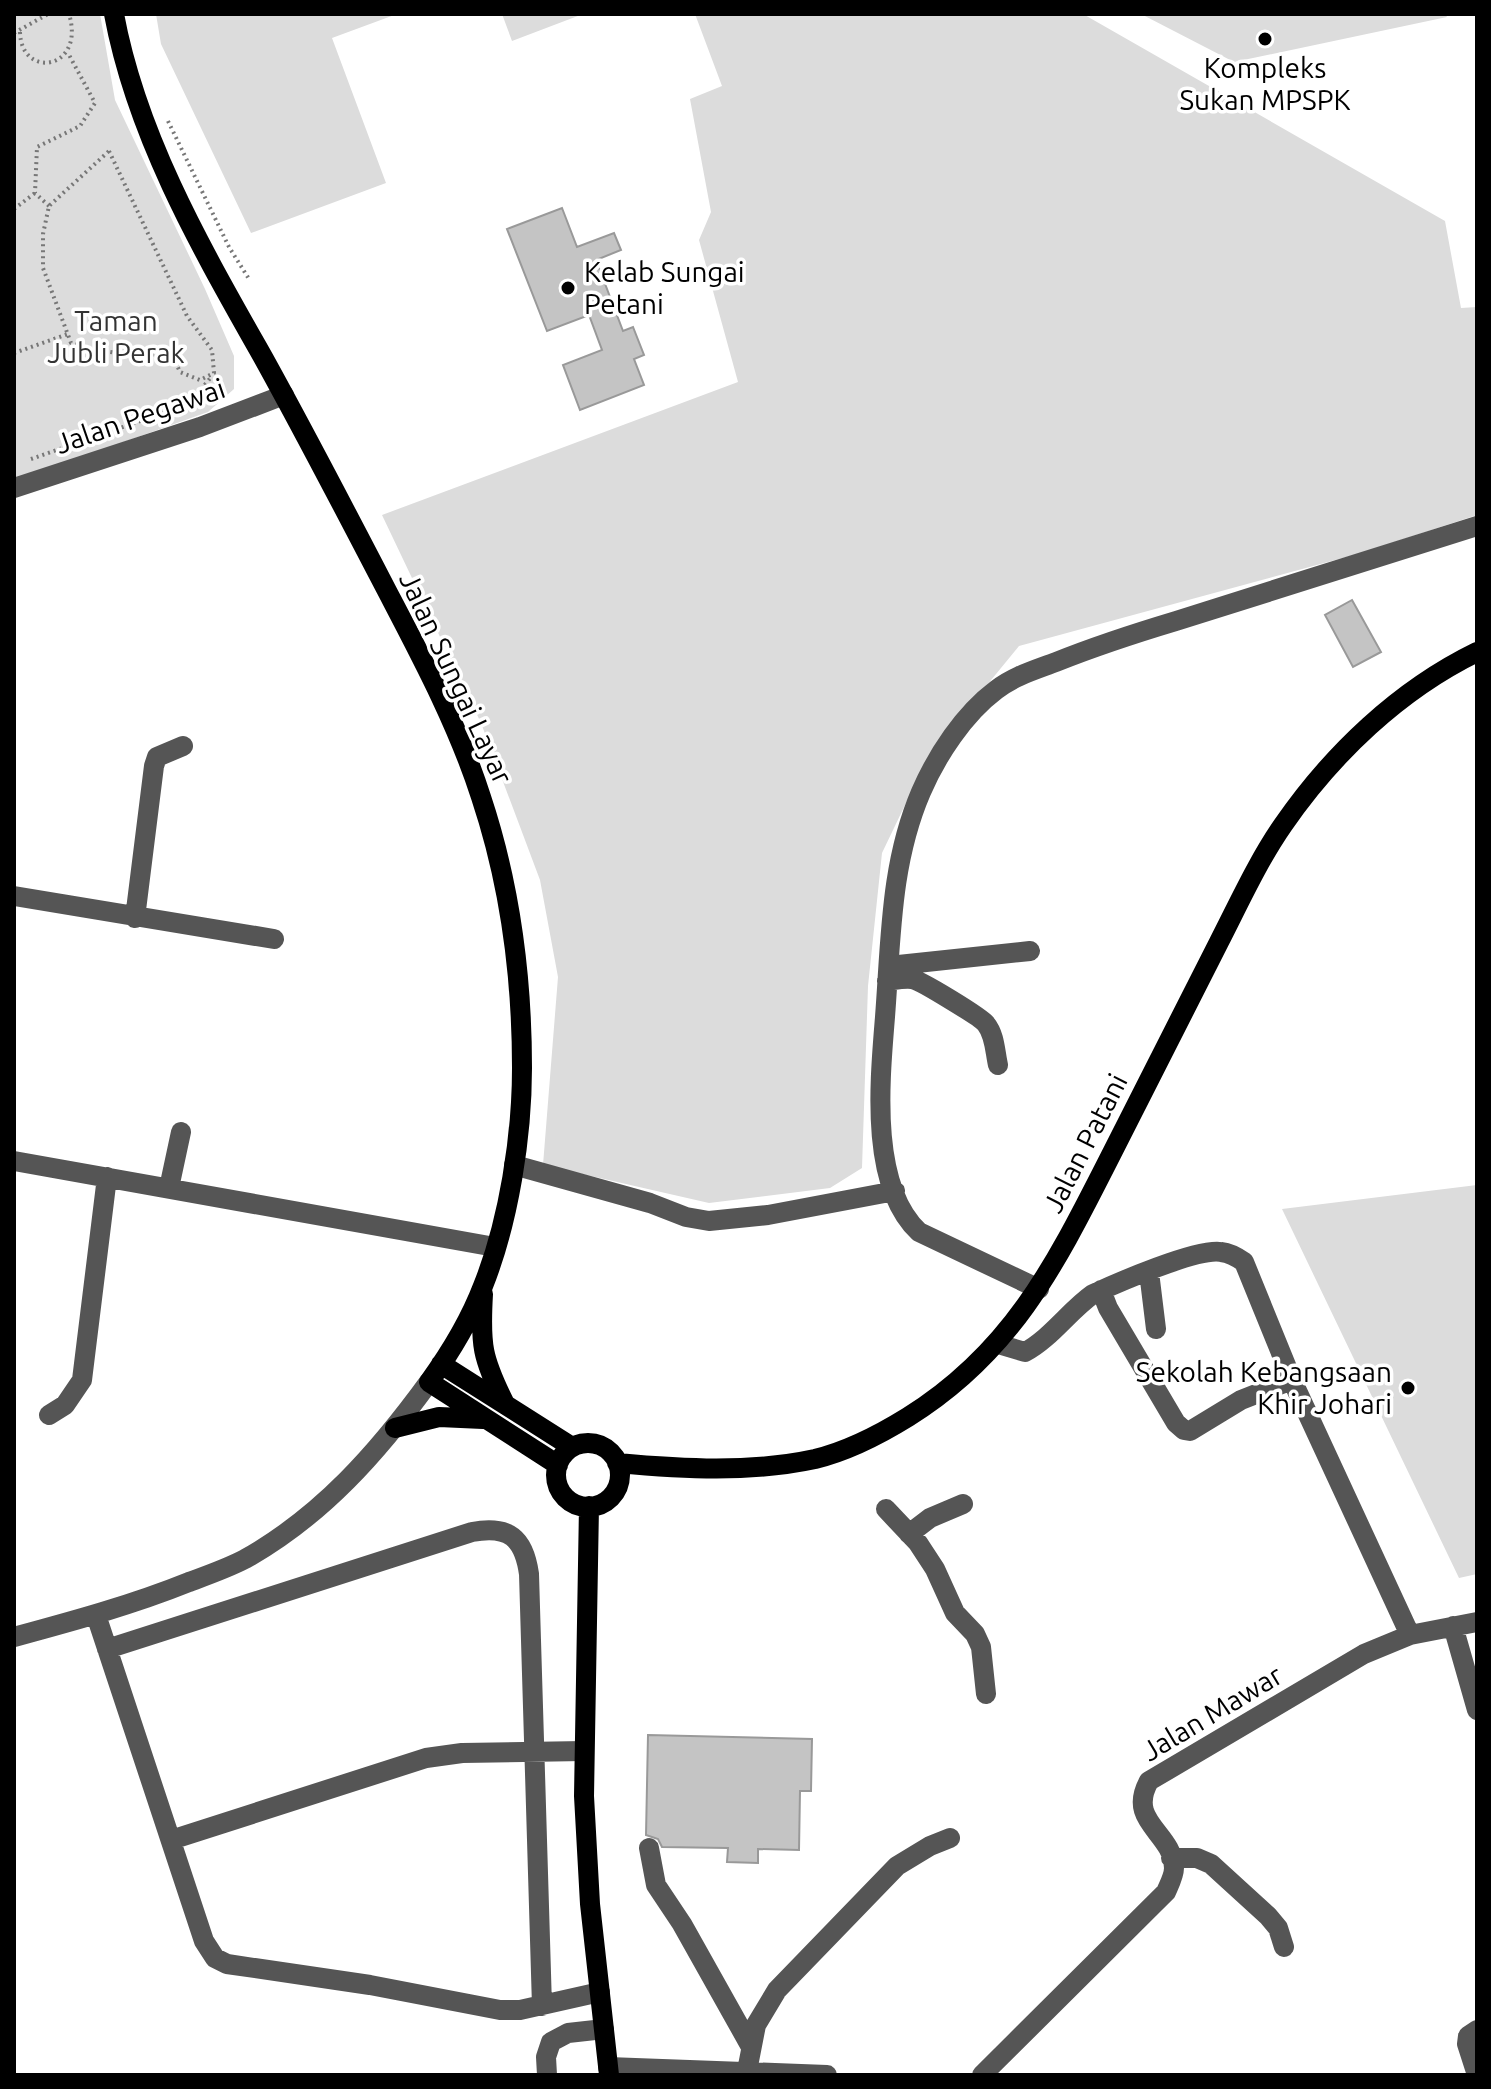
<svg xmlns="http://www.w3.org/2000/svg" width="1491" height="2089" font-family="Ubuntu,sans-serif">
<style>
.green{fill:#dcdcdc}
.building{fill:#c4c4c4;stroke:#999;stroke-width:2}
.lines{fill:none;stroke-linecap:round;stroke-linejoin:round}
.path{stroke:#777;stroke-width:4;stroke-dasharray:2 4;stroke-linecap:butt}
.minor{stroke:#555;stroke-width:20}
.major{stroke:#000;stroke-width:20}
.poi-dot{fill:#000;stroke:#fff;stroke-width:3}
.labels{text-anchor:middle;stroke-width:7;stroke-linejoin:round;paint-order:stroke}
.poi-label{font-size:28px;fill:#000;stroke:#fff}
.park-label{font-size:28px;fill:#333;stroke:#fff}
.street-label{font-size:28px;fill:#000;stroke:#fff}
</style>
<rect width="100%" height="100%" fill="#fff"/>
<path class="green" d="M 14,14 L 100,14 L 115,100 L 205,289 L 234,356 L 234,389 L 208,412 L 14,481 Z
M 156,14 L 397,14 L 332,38 L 386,183 L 251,233 L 161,44 Z
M 502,14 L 583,14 L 512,41 Z
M 695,14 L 1083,14 L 1445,221 L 1461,308 L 1477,307 L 1477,515 L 1361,553 L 1019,646 L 928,757 L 882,853 L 868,986 L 862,1168 L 830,1188 L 709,1203 L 543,1165 L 558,977 L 540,880 L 481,723 L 382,515 L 738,382 L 699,240 L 711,212 L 690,99 L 722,86 Z
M 1141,14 L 1445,14 L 1447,17 L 1234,62 Z
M 1477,1185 L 1477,1574 L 1459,1578 L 1282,1209 Z"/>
<path class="building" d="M 562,208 L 577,247 L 614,233 L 621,250 L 596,260 L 623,331 L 633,327 L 644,355 L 634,359 L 644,385 L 580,410 L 563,365 L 602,350 L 589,315 L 547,331 L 507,229 Z
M 1352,600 L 1381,652 L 1353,667 L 1325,615 Z
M 648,1735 L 812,1739 L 811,1791 L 800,1791 L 799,1850 L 758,1849 L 758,1863 L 727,1862 L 728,1848 L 662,1847 L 658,1839 L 646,1835 Z"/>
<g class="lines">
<path class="path" d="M 20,32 C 21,80 86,70 69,14
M 14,33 L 48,14
M 168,121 L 229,247 L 249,279
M 109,151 L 187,316 L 212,350 L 214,373 L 200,380 L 180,372 L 171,352 C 137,359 104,352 71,343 L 43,268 L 43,234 L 49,206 Z
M 49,206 L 35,193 L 37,147 L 80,126 L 95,103 L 68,53
M 14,209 L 35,193
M 14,353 L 68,334
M 31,459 L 189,404 L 212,376"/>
<path class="minor" d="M 14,488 L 200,427 L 284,395
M 14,896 L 274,939
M 135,918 L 154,766 L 157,757 L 183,746
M 889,966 L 1030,951
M 887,981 C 895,980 904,978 912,979 C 920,980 982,1018 986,1024 C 995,1035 995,1052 998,1065
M 14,1161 L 495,1247
M 514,1165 L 650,1203 L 686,1217 L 709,1221 L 768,1215 L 895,1191
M 169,1188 L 181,1132
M 1149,1272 L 1156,1329
M 1039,1289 L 919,1232 C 869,1185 880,1080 885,1017 C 891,940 890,864 921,792 C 937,755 964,714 996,690 C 1014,676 1035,670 1056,662 C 1096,646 1136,633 1176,621 C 1277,590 1377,558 1477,526
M 1101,1290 L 1108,1308 L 1176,1423 L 1184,1430 L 1190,1431 L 1241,1400 L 1292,1380
M 998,1344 L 1025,1352 C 1051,1338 1069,1311 1093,1294 C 1117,1283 1197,1248 1221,1252 C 1230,1253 1237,1257 1244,1262 L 1292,1380 L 1410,1635
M 49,1415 L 65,1405 L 82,1380 L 107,1177
M 886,1509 L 918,1543 L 935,1569 L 955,1613 L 975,1634 L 981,1647 L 986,1694
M 909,1534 L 930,1518 L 963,1504
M 96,1615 L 204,1941 L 215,1958 L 227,1964 L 370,1985 L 500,2010 L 520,2010 L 600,1992
M 1453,1626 L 1477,1710
M 14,1637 C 73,1621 132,1605 189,1582 C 208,1575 228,1568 245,1559 C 322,1516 378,1452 429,1382
M 107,1649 L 472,1532 C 509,1525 524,1538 529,1574 L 542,2006
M 171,1840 L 426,1758 L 462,1753 L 584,1751
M 649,1848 L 656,1885 L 682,1924 L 751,2047
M 1171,1858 L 1197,1858 L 1211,1864 L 1268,1916 L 1278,1928 L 1284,1947
M 1477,2030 L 1468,2036 L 1467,2044 L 1477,2075
M 608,2067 L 827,2075
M 747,2071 L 756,2025 L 777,1990 L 897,1866 L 930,1846 L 950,1838
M 547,2075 L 546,2057 L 551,2042 L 568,2033 L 604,2029
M 982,2075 L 1166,1892 C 1169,1885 1174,1876 1174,1868 C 1173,1832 1126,1822 1149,1781 L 1364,1654 L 1410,1635 L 1477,1622"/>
<path class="major" d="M 114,14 C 137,138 203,251 264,359 C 306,435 346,512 386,589 C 421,656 458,725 481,797 C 510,884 522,977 522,1068 C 522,1136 509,1221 483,1286 C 470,1320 450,1353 429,1382 L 558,1465
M 483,1294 C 480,1345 482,1358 505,1404
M 441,1364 L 572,1447
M 395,1428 L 439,1417 L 483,1419
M556 1475a32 32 0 1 1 64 0a32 32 0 1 1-64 0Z
M 617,1463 C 683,1469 750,1473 815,1459 C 848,1451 879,1435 908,1417 C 1014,1351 1057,1261 1112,1153 C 1147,1083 1183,1013 1219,942 C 1239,903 1258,861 1283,825 C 1332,754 1399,690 1477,652
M 589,1506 L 584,1796 L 590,1904 L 609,2075"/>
</g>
<g class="poi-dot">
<circle cx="1265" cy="39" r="8"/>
<circle cx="568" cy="288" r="8"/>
<circle cx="1408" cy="1388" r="8"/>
</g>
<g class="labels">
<g class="poi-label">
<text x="1265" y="78">Kompleks<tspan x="1265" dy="32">Sukan MPSPK</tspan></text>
<text x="584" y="282" text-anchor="start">Kelab Sungai<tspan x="584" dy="32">Petani</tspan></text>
<text x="1392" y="1382" text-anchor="end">Sekolah Kebangsaan<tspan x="1392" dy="32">Khir Johari</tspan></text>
</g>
<g class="park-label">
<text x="116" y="331">Taman<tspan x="116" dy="32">Jubli Perak</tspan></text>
</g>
<g class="street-label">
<text transform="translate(140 416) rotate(-19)" y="10">Jalan Pegawai</text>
<text transform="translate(456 678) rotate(65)" y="10">Jalan Sungai Layar</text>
<text transform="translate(1085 1143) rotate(-63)" y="10">Jalan Patani</text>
<text transform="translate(1212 1713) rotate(-31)" y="10">Jalan Mawar</text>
</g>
</g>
<rect width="1491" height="2089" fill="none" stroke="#000000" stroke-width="32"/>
</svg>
